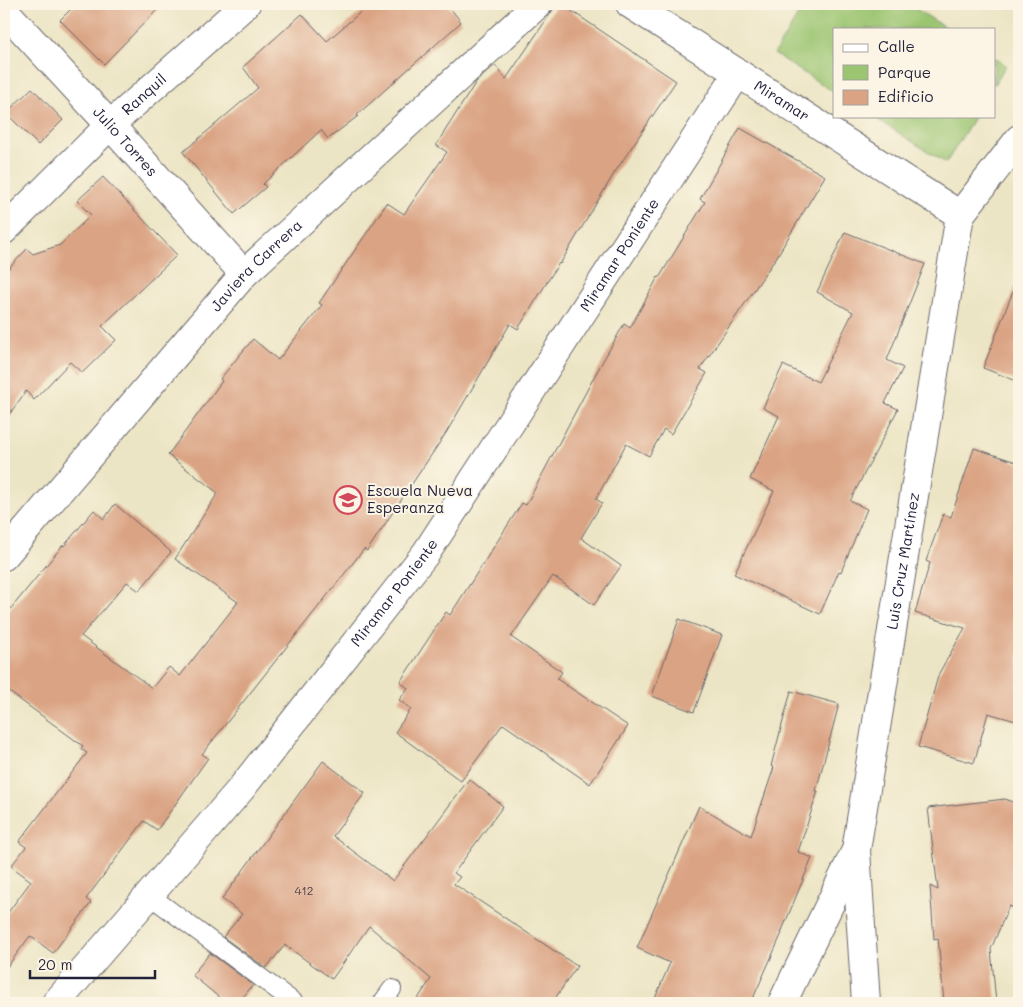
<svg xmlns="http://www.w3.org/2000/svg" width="1023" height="1007" font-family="Mali,sans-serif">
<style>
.green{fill:#9bc571;stroke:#5e7456}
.building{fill:#daa383}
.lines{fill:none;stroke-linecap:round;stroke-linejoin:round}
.service-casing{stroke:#69666b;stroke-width:20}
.minor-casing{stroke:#69666b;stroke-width:30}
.service{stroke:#fff;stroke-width:18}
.minor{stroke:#fff;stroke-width:28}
.labels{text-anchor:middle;stroke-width:4;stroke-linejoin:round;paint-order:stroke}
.number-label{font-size:12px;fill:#50424d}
.street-label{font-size:15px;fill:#22223b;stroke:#fcf5e5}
.poi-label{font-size:15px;fill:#22223b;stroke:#fcf5e5;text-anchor:start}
</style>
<rect width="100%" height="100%" fill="#fcf5e5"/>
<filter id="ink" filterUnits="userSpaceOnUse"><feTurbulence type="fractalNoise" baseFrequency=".02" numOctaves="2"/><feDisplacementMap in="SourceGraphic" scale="10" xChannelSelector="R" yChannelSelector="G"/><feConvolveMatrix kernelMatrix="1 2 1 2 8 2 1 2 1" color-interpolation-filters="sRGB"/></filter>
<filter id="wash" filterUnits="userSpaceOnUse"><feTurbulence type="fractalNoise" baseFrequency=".0096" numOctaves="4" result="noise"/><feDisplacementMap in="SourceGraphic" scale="20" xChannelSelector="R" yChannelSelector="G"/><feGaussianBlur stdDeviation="1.12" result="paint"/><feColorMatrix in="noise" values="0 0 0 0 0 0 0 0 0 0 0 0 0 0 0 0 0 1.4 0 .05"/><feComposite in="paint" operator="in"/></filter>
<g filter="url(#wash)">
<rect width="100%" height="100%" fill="#ece5c5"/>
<path class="green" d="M 805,4 L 908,4 L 948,29 L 834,29 L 834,92 L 774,54 Z
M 994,58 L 1006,65 L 994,85 Z
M 872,116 L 975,116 L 946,163 Z"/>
<g id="blocks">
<path class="building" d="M 76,4 L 163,4 L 104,64 L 60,20 Z
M 370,4 L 447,4 L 461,22 L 357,115 L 358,116 L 328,139 L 321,130 L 263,184 L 266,187 L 234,214 L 183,152 L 258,88 L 243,67 L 302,14 L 327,41 Z
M 557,4 L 561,4 L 676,81 L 615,172 L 560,264 L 559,263 L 518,329 L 510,324 L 446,433 L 367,551 L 364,549 L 202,754 L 208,758 L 157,830 L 144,821 L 86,899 L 91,903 L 53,953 L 30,936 L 4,971 L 4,918 L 31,881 L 11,866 L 26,847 L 19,842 L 87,753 L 81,749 L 83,746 L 4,688 L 4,617 L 63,545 L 64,546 L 94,510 L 104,519 L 115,504 L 171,552 L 139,591 L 127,582 L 81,636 L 152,688 L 169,667 L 180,676 L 238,602 L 175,559 L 218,493 L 168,455 L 222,381 L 220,379 L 253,339 L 278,360 L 322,305 L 319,303 L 387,203 L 404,214 L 447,152 L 436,145 L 476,82 L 495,65 L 506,79 Z
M 32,88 L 63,120 L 38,145 L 6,113 Z
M 740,128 L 825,176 L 776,258 L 700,369 L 707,373 L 671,434 L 664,429 L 649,456 L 626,444 L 596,499 L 602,503 L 581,538 L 621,566 L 594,605 L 553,576 L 511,637 L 562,672 L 557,679 L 628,726 L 590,784 L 503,724 L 461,781 L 395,732 L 411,709 L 399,700 L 408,688 L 400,682 L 446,612 L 450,615 L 522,503 L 526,505 L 595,375 L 624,324 L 630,328 L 658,277 L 659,278 L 705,202 L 700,199 Z
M 103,177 L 177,255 L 102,326 L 116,340 L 82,373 L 70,362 L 34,400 L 26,391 L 4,422 L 4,273 L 27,249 L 33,254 L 60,245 L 91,215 L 77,201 Z
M 845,232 L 925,264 L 887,360 L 903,368 L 885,403 L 898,409 L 850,501 L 867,509 L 841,572 L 839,571 L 820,614 L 734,574 L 774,491 L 750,479 L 779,416 L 763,408 L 783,365 L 818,382 L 853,312 L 817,292 Z
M 1017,281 L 1019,282 L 1019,382 L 983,368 Z
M 974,448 L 1019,463 L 1019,722 L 988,713 L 974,763 L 918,747 L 939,673 L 965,628 L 915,613 L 930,563 L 926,561 L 943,514 L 951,517 Z
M 679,619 L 722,635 L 694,712 L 652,696 Z
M 791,691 L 839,704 L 816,791 L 818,791 L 798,852 L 812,858 L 781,933 L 782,933 L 751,1003 L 653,1003 L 670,963 L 637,948 L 699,806 L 751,836 L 774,767 L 771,766 Z
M 323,761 L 365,793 L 333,836 L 393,881 L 469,779 L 503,806 L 454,873 L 460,877 L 454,884 L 577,966 L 552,1003 L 415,1003 L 431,979 L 369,926 L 332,979 L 285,945 L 266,968 L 223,937 L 242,914 L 222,899 Z
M 1005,799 L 1019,804 L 1019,909 L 1009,906 L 991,949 L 996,1003 L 944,1003 L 938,938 L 934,939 L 930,886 L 938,890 L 928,808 Z
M 210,953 L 253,985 L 238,1003 L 226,1003 L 192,975 Z"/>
</g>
</g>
<g filter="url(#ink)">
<use href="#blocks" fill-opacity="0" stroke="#69666b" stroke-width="1"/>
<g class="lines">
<defs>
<path id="service" d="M 149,895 L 295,1003
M 382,1003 L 392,989"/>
<g id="minor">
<path id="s1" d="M 630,4 L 960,215"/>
<path id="s2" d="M 4,10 L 110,125 L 244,274"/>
<path id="s3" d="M 4,230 L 110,125 L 246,4"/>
<path id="s4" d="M 4,556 L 244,274 L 538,4"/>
<path id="s5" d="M 56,1003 L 240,790 L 426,553 L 738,73"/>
<path d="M 782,1003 L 855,852"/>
<path id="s6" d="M 866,1003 L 856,850 L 960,215 L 1019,139"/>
</g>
</defs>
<use href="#service" class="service-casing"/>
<use href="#minor" class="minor-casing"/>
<use href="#service" class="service"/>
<use href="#minor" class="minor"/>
</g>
</g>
<defs>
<symbol id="school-ring" viewBox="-11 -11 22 22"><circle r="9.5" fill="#fcf5e5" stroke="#d1495b" stroke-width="1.5"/><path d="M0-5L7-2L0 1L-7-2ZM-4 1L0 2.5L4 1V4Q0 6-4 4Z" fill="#d1495b"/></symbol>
</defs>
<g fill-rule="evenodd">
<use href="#school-ring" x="332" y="484" width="32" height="32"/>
</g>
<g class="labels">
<g class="number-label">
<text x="304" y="895">412</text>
</g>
<g class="street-label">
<text dy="5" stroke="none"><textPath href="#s3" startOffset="195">Ranquil</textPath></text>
<text dy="5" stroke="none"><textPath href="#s1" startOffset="180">Miramar</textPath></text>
<text dy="5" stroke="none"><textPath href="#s2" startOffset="179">Julio Torres</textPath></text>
<text dy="5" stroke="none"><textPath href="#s5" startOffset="938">Miramar Poniente</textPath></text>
<text dy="5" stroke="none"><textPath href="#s4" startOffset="385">Javiera Carrera</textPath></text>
<text dy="5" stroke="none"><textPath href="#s6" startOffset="446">Luis Cruz Martínez</textPath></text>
<text dy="5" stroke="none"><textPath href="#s5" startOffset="532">Miramar Poniente</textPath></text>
</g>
<g class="poi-label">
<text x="367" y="496">Escuela Nueva<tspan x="367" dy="17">Esperanza</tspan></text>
</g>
</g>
<rect width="1023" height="1007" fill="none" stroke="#fcf5e5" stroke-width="20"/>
<rect x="833" y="28" width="162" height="90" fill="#fcf5e5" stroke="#a5a1a1"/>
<rect x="843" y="44" width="25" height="8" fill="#ffffff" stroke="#a5a1a1"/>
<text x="878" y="52" font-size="15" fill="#22223b">Calle</text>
<rect x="843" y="65" width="25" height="15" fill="#9bc571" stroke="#a5a1a1"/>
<text x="878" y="78" font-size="15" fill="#22223b">Parque</text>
<rect x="843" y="90" width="25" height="15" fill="#daa383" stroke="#a5a1a1"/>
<text x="878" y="102" font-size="15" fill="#22223b">Edificio</text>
<path d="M30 970v8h125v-8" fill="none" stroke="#22223b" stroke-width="2.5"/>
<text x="38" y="970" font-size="15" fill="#22223b" stroke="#fcf5e5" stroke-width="4" paint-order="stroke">20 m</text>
</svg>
